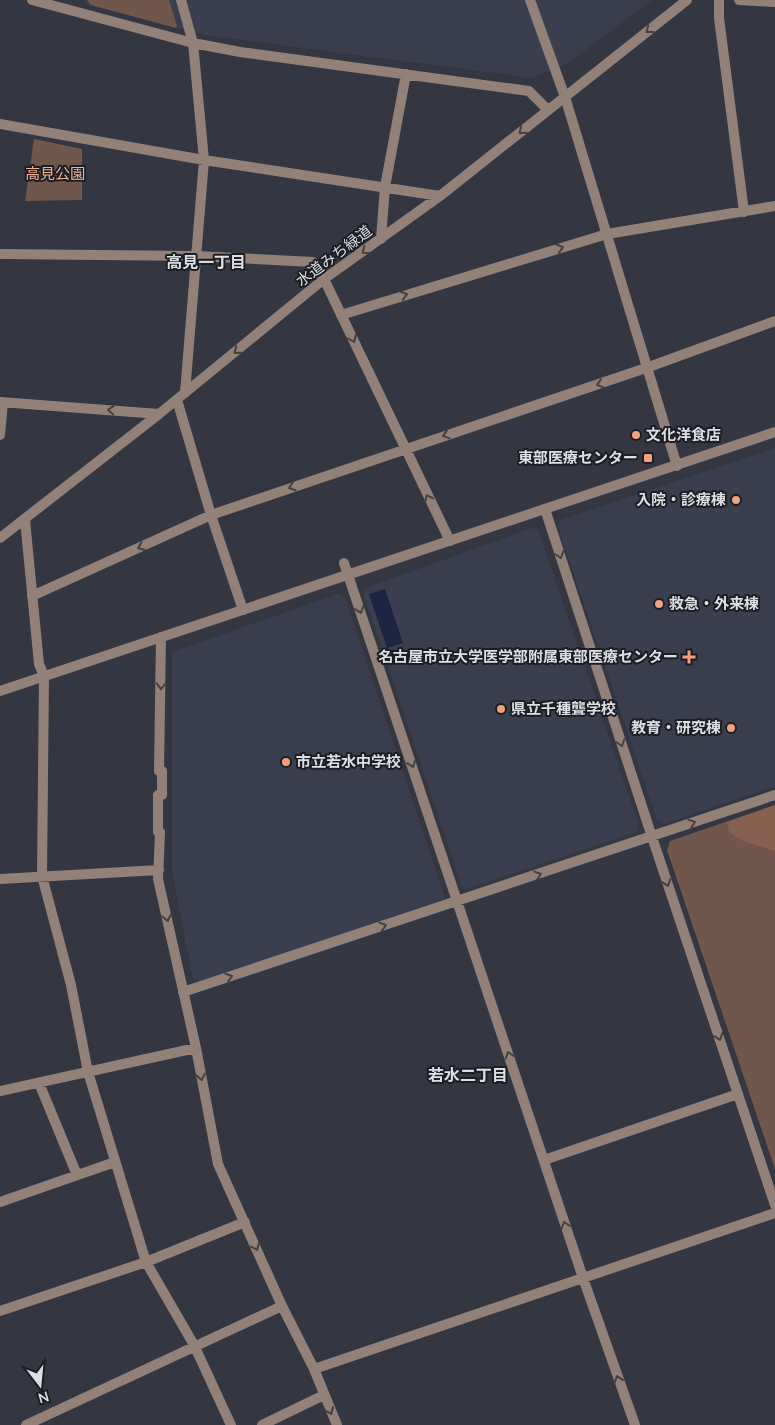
<svg xmlns="http://www.w3.org/2000/svg" width="775" height="1425" font-family="'Nunito Sans','Noto Sans JP',sans-serif">
<style>
.built{fill:#3a3e4f}
.green{fill:#70564b}
.forest{fill:#866150}
.water{fill:#1e2542}
.lines{fill:none;stroke-linecap:round;stroke-linejoin:round}
.minor{stroke:#928079;stroke-width:10}
.tertiary{stroke:#928079;stroke-width:10}
.oneway{stroke:#464041}
.poi-dot{fill:#f1a17d;stroke:#1d1e23;stroke-width:2}
.labels{text-anchor:middle;stroke-width:4;stroke-linejoin:round;paint-order:stroke}
.park-label{font-size:15px;fill:#f4b397;stroke:#1d1e23}
.street-label{font-size:15px;fill:#dddfe6;stroke:#1d1e23}
.poi-label{font-size:15px;font-weight:bold;fill:#dddfe6;stroke:#1d1e23;text-anchor:start}
.neighbourhood-label{font-size:16px;font-weight:bold;fill:#dddfe6;stroke:#1d1e23}
</style>
<rect width="100%" height="100%" fill="#343741"/>
<path class="built" d="M 85,0 L 652,0 L 570,62 L 532,78 L 205,35 L 84,4 Z
M 775,448 L 775,786 L 664,824 L 657,820 L 558,527 L 561,520 Z
M 532,528 L 538,529 L 639,826 L 637,832 L 467,889 L 461,885 L 363,593 L 365,588 Z
M 338,594 L 345,597 L 445,898 L 200,983 L 193,979 L 172,872 L 172,652 Z"/>
<path class="green" d="M 87,0 L 169,0 L 177,26 L 176,28 L 91,5 Z
M 34,139 L 82,149 L 82,200 L 25,201 Z
M 775,805 L 775,1169 L 667,850 L 670,841 Z"/>
<path class="forest" d="M 775,805 L 775,851 L 743,841 L 729,832 L 727,822 Z"/>
<path class="water" d="M 385,589 L 403,643 L 387,648 L 369,594 Z"/>
<g class="lines">
<path class="minor" d="M 32,0 L 193,43 L 240,52 L 529,91 L 548,110
M 181,0 L 193,43 L 204,160 L 185,393
M 719,0 L 719,18 L 744,212
M 739,0 L 775,2
M 0,124 L 204,160 L 440,196
M 381,239 L 385,187 L 406,74
M 0,254 L 197,256 L 313,262 L 324,279 L 450,541
M 341,315 L 607,234 L 775,206
M 177,400 L 211,515 L 243,610
M 0,402 L 159,414
M 0,435 L 3,402
M 545,509 L 652,837 L 775,1205
M 25,520 L 39,664 L 44,676 L 42,876 L 71,985 L 88,1072 L 146,1262 L 194,1345 L 231,1425
M 0,538 L 159,414 L 324,279 L 440,196 L 687,0
M 344,563 L 583,1278 L 635,1425
M 32,596 L 211,515 L 646,368 L 775,321
M 161,637 L 159,771 L 162,771 L 162,795 L 158,795 L 158,832 L 160,832 L 158,879 L 196,1048 L 218,1164 L 282,1306 L 314,1369 L 337,1425
M 0,879 L 159,870
M 183,992 L 775,795
M 39,1083 L 77,1175
M 0,1091 L 196,1048
M 544,1160 L 738,1094
M 0,1202 L 115,1162
M 0,1311 L 146,1262 L 245,1222
M 314,1369 L 775,1213
M 26,1425 L 282,1306
M 262,1425 L 324,1395"/>
<path class="tertiary" d="M 530,0 L 565,97 L 677,466
M 0,691 L 775,432"/>
</g>
<defs><path id="oneway-chevron" d="M-2-3.5L2.5 0L-2 3.5" fill="none" stroke-width="1.6" stroke-linecap="round" stroke-linejoin="round" transform="scale(1.25)"/></defs>
<g class="oneway">
<use href="#oneway-chevron" transform="translate(649 30) rotate(142)"/>
<use href="#oneway-chevron" transform="translate(522 131) rotate(141)"/>
<use href="#oneway-chevron" transform="translate(560 248) rotate(-17)"/>
<use href="#oneway-chevron" transform="translate(365 251) rotate(144)"/>
<use href="#oneway-chevron" transform="translate(404 295) rotate(-17)"/>
<use href="#oneway-chevron" transform="translate(353 339) rotate(65)"/>
<use href="#oneway-chevron" transform="translate(237 351) rotate(141)"/>
<use href="#oneway-chevron" transform="translate(600 384) rotate(162)"/>
<use href="#oneway-chevron" transform="translate(111 410) rotate(-176)"/>
<use href="#oneway-chevron" transform="translate(446 435) rotate(162)"/>
<use href="#oneway-chevron" transform="translate(292 487) rotate(161)"/>
<use href="#oneway-chevron" transform="translate(428 498) rotate(-116)"/>
<use href="#oneway-chevron" transform="translate(141 547) rotate(156)"/>
<use href="#oneway-chevron" transform="translate(560 555) rotate(72)"/>
<use href="#oneway-chevron" transform="translate(360 610) rotate(71)"/>
<use href="#oneway-chevron" transform="translate(161 686) rotate(91)"/>
<use href="#oneway-chevron" transform="translate(621 743) rotate(72)"/>
<use href="#oneway-chevron" transform="translate(412 764) rotate(71)"/>
<use href="#oneway-chevron" transform="translate(692 823) rotate(-19)"/>
<use href="#oneway-chevron" transform="translate(538 875) rotate(-18)"/>
<use href="#oneway-chevron" transform="translate(667 883) rotate(71)"/>
<use href="#oneway-chevron" transform="translate(167 918) rotate(78)"/>
<use href="#oneway-chevron" transform="translate(383 926) rotate(-18)"/>
<use href="#oneway-chevron" transform="translate(229 977) rotate(-18)"/>
<use href="#oneway-chevron" transform="translate(719 1037) rotate(71)"/>
<use href="#oneway-chevron" transform="translate(509 1055) rotate(-108)"/>
<use href="#oneway-chevron" transform="translate(201 1077) rotate(80)"/>
<use href="#oneway-chevron" transform="translate(565 1225) rotate(-108)"/>
<use href="#oneway-chevron" transform="translate(256 1247) rotate(65)"/>
<use href="#oneway-chevron" transform="translate(618 1379) rotate(-109)"/>
<use href="#oneway-chevron" transform="translate(330 1411) rotate(67)"/>
</g>
<g class="poi-dot">
<circle cx="636" cy="435" r="5"/>
<rect x="643" y="453" width="10" height="10" rx="2.5"/>
<circle cx="736" cy="500" r="5"/>
<circle cx="659" cy="604" r="5"/>
<path d="M686.5 649.5h5v5h5v5h-5v5h-5v-5h-5v-5h5z"/>
<circle cx="501" cy="709" r="5"/>
<circle cx="731" cy="728" r="5"/>
<circle cx="286" cy="762" r="5"/>
</g>
<g class="labels">
<g class="park-label">
<text x="55" y="179">高見公園</text>
</g>
<g class="street-label">
<text transform="translate(334 256) rotate(-37)" y="5">水道みち緑道</text>
</g>
<g class="poi-label">
<text x="646" y="440">文化洋食店</text>
<text x="638" y="463" text-anchor="end">東部医療センター</text>
<text x="726" y="505" text-anchor="end">入院・診療棟</text>
<text x="669" y="609">救急・外来棟</text>
<text x="678" y="662" text-anchor="end">名古屋市立大学医学部附属東部医療センター</text>
<text x="511" y="714">県立千種聾学校</text>
<text x="721" y="733" text-anchor="end">教育・研究棟</text>
<text x="296" y="767">市立若水中学校</text>
</g>
<g class="neighbourhood-label">
<text x="206" y="268">高見一丁目</text>
<text x="468" y="1081">若水二丁目</text>
</g>
</g>
<g transform="translate(40 1385) rotate(164)" stroke="#1d1e23" stroke-width="4" paint-order="stroke">
<path d="M0-4L9 19L0 12L-9 19Z" fill="#dddfe6"/>
<text y="-8" font-size="14" font-weight="bold" text-anchor="middle" fill="#dddfe6">N</text>
</g>
</svg>
